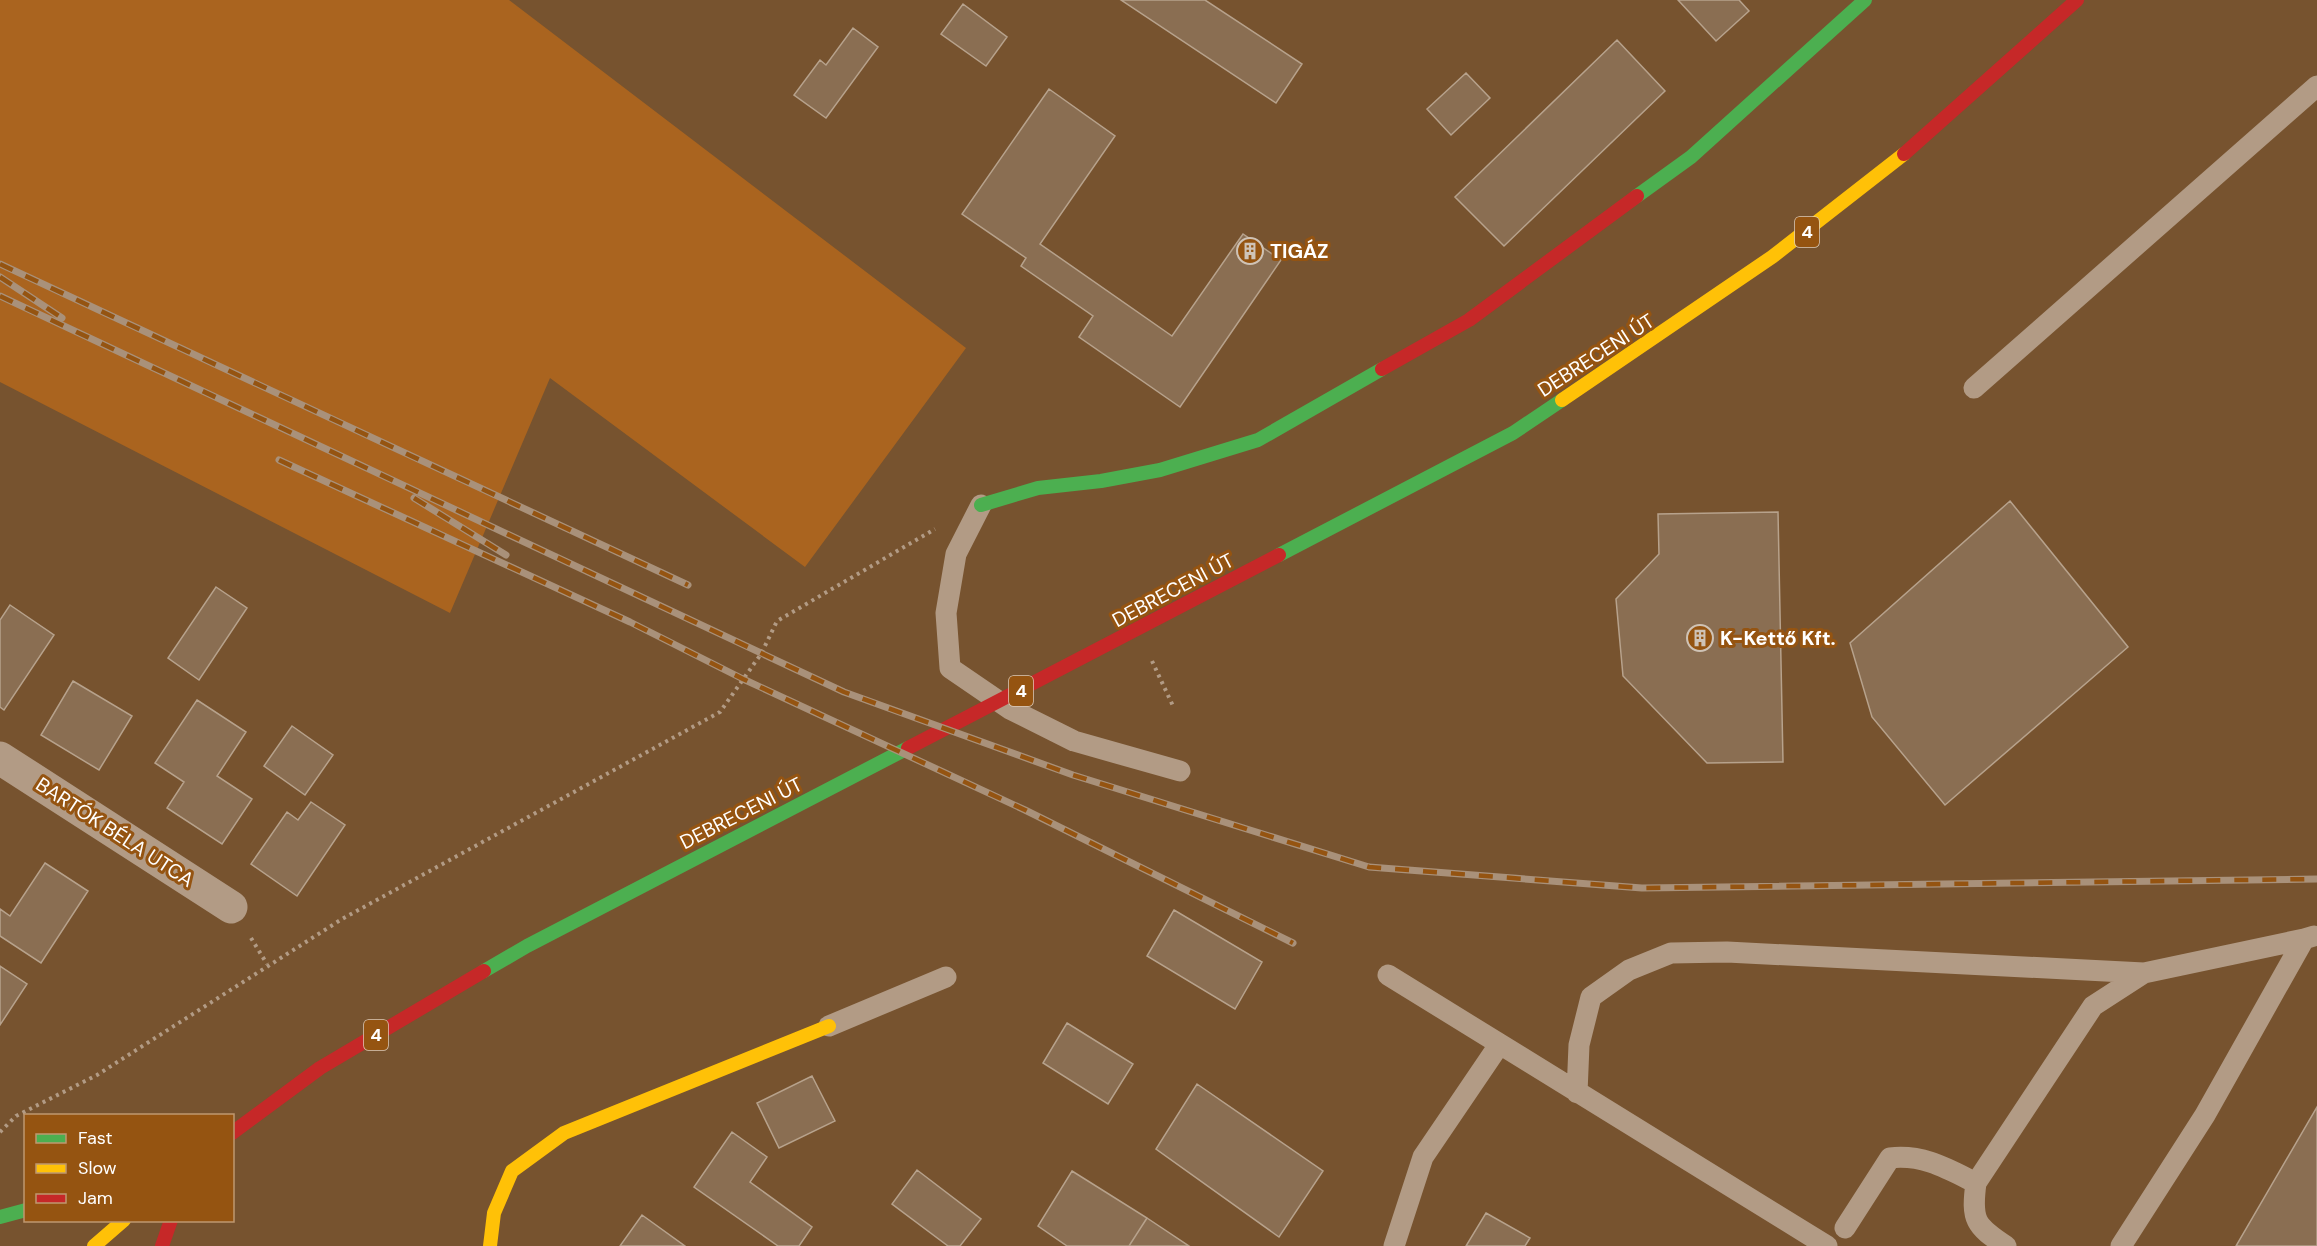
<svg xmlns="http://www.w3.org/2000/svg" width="2317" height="1246" font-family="'DM Sans',sans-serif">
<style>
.green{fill:#aa641f}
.building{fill:#8a6e52;stroke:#b7a28c;stroke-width:1.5}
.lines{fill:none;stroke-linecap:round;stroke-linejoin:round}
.path{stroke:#b29b85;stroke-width:4;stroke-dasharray:3 4.5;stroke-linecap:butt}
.lane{stroke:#b29b85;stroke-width:21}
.street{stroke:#b29b85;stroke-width:33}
.fast{stroke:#4caf50;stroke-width:14}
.slow{stroke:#ffc107;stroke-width:14}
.jam{stroke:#c62828;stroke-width:14}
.rail-casing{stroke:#a9917a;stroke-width:7}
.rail{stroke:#955411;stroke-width:4.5;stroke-dasharray:14;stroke-linecap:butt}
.labels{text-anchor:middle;stroke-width:6;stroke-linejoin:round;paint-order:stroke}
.shield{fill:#955411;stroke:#dfccb8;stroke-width:1.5}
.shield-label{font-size:18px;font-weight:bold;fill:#fff}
.poi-label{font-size:20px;font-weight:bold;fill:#fff;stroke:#955411;text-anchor:start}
.street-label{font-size:20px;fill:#fff;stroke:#955411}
</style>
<rect width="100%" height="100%" fill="#77532f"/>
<path class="green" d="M 0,0 L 509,0 L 966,348 L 805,567 L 550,378 L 450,613 L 0,382 Z"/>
<path class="building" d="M 1121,0 L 1205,0 L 1302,64 L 1276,103 Z
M 1678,0 L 1739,0 L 1749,11 L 1716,41 Z
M 963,4 L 1007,37 L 986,66 L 941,34 Z
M 853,28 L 878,47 L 826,118 L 794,95 L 820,60 L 826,65 Z
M 1617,40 L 1665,91 L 1504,246 L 1455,197 Z
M 1466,73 L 1490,98 L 1451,135 L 1427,109 Z
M 1049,89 L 1115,136 L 1040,244 L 1172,336 L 1243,234 L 1281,260 L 1180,407 L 1079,337 L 1093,316 L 1021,266 L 1026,258 L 962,214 Z
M 2010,501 L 2128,647 L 1945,805 L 1872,717 L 1850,643 Z
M 1778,512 L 1783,762 L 1707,763 L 1623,676 L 1616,599 L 1659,554 L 1658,514 Z
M 216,587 L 247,608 L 199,680 L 168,658 Z
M 10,605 L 54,635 L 4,710 L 0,707 L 0,620 Z
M 73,681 L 132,716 L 99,770 L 41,735 Z
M 197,700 L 246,732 L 217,776 L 252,799 L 222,844 L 167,808 L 184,782 L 155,763 Z
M 292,726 L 333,755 L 305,795 L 264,766 Z
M 311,802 L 345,825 L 297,896 L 251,864 L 287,812 L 298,820 Z
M 45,863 L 88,891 L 41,963 L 0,936 L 0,909 L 10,916 Z
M 1174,910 L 1262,962 L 1235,1009 L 1147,956 Z
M 0,966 L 27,984 L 0,1025 Z
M 1067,1023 L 1133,1064 L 1108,1104 L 1043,1063 Z
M 812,1076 L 835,1121 L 779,1148 L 757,1103 Z
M 1197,1084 L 1323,1171 L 1279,1237 L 1156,1149 Z
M 2317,1107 L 2317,1246 L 2236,1246 Z
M 732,1132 L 767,1157 L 750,1182 L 812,1227 L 799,1246 L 778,1246 L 694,1187 Z
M 917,1170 L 981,1219 L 960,1246 L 948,1246 L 892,1204 Z
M 1072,1171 L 1147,1218 L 1129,1246 L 1067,1246 L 1038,1226 Z
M 1486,1213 L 1530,1238 L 1525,1246 L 1466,1246 Z
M 642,1215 L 685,1246 L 620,1246 Z
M 1147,1218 L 1189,1246 L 1129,1246 Z"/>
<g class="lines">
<path class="path" d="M 1152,661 L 1173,706
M 251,938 L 267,964
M 0,1132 L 16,1116 L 97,1075 L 342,919 L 720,712 L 761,654 L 777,621 L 935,529"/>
<path class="lane" d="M 1974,388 L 2317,86
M 981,505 L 956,554 L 946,613 L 950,668 L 1010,709 L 1074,741 L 1180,771
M 1388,975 L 1827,1246
M 829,1026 L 946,977
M 1577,1093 L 1579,1045 L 1591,997 L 1629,970 L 1671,953 L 1727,952 L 2144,973 L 2304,939
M 1845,1228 L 1890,1158 C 1923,1154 1948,1169 1976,1183
M 1394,1246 L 1423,1157 L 1499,1045
M 2006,1246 C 1975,1226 1971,1220 1976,1183 L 2093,1006 L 2144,973
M 2121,1246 L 2205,1115 L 2304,939 L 2314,936"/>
<path class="street" d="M 0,758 L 231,907"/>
<path class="fast" d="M 1637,196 L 1691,157 L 1865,0
M 981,505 L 1038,488 L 1101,481 L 1160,470 L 1258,440 L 1382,369
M 1279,555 L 1513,433 L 1562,400
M 484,971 L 527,946 L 908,748
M 0,1217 L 26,1210"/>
<path class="slow" d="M 1562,400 L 1772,257 L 1904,154
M 94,1246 L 124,1220
M 490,1246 L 494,1213 L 512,1171 L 564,1133 L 829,1026"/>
<path class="jam" d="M 1904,154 L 2077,0
M 1382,369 L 1469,320 L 1637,196
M 908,748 L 1279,555
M 232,1133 L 320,1068 L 484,971
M 162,1246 L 171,1220"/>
<defs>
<path id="rail" d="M 0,264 L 688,585
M 0,277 L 62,318
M 0,296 L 844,692 L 1073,775 L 1369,867 L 1642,888 L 2317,879
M 279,460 L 630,622 L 743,679 L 1025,810 L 1293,943
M 414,498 L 506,555"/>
</defs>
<use href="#rail" class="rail-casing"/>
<use href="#rail" class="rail"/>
</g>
<defs>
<symbol id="building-ring" viewBox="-11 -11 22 22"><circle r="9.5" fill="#955411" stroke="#cfc3b6" stroke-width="1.5"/><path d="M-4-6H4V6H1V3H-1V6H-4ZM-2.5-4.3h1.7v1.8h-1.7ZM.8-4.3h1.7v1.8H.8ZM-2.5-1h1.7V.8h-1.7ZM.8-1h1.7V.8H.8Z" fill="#cfc3b6"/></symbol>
</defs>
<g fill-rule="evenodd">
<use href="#building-ring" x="1235" y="236" width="30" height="30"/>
<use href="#building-ring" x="1685" y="623" width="30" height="30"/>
</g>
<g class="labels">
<g class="shield">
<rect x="1795" y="217" width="24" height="30" rx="4.5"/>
<rect x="1009" y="676" width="24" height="30" rx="4.5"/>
<rect x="364" y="1020" width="24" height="30" rx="4.5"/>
</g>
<g class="shield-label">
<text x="1807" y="238">4</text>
<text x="1021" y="697">4</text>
<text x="376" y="1041">4</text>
</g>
<g class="poi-label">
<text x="1270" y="258">TIGÁZ</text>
<text x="1720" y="645">K-Kettő Kft.</text>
</g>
<g class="street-label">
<text transform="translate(1596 355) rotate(-33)" y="7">DEBRECENI ÚT</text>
<text transform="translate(1173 590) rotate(-28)" y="7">DEBRECENI ÚT</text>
<text transform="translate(741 813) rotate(-27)" y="7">DEBRECENI ÚT</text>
<text transform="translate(115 832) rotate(33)" y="7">BARTÓK BÉLA UTCA</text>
</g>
</g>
<rect x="24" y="1114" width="210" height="108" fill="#955411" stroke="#bf9870" stroke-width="1.5"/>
<rect x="36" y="1134" width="30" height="9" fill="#4caf50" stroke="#bf9870" stroke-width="1.5"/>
<text x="78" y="1144" font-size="18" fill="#ffffff">Fast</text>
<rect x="36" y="1164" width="30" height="9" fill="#ffc107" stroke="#bf9870" stroke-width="1.5"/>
<text x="78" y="1174" font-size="18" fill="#ffffff">Slow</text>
<rect x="36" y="1194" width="30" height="9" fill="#c62828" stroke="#bf9870" stroke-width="1.5"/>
<text x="78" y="1204" font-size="18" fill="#ffffff">Jam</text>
</svg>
